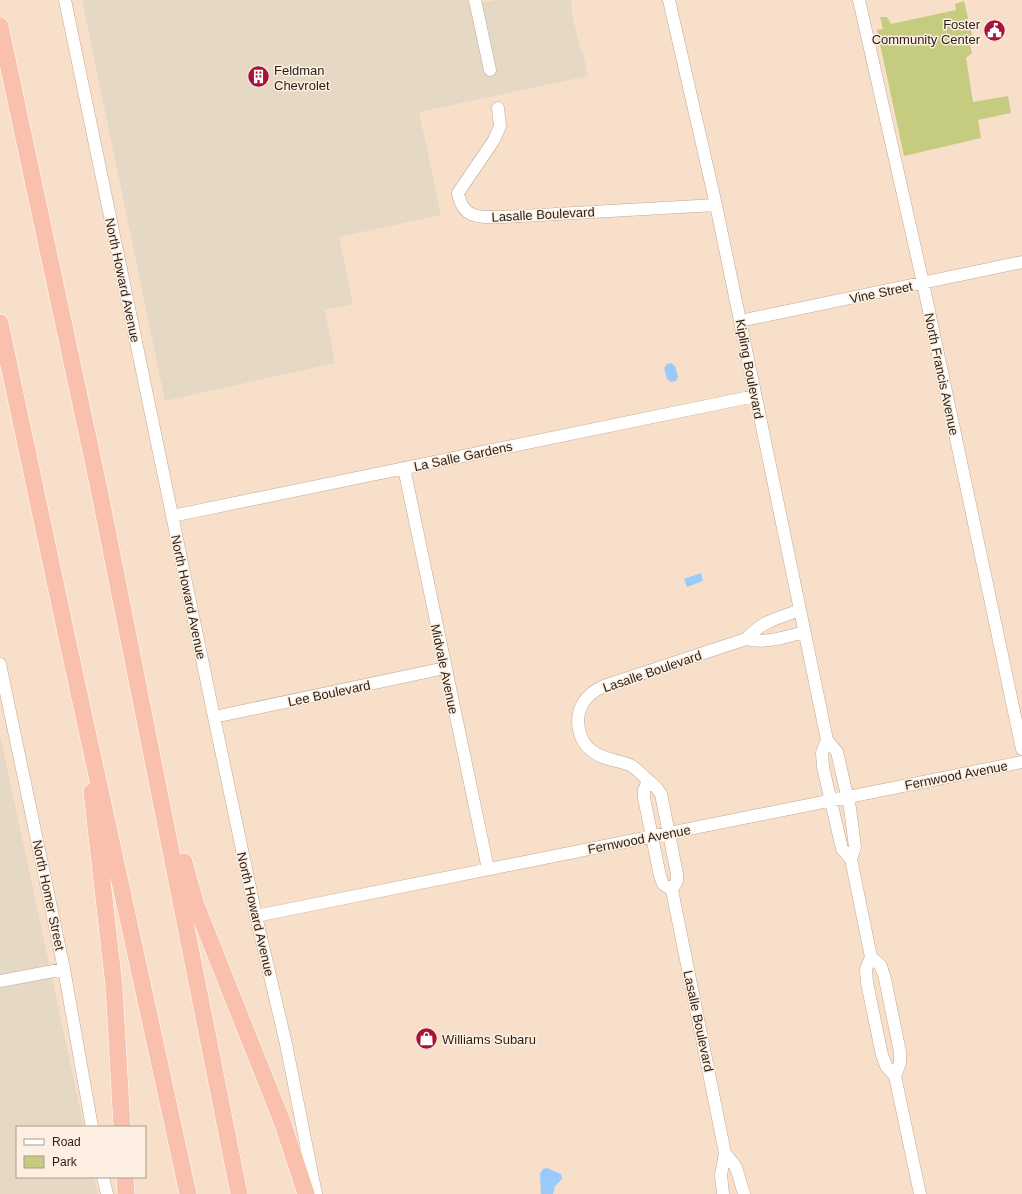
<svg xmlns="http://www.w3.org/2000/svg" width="1022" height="1194" font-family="Helvetica,sans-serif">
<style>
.commercial{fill:#e5d9c5}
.green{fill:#c6cc7f}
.water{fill:#98cafb}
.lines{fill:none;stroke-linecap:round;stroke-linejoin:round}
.minor-casing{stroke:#c0a993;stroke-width:13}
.highway-casing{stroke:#fff;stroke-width:18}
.minor{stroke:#fff;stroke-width:12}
.highway{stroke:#f9c0ad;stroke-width:17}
.labels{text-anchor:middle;stroke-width:3;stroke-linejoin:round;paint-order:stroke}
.poi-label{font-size:13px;fill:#281f17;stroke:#fdefe1;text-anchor:start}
.street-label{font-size:13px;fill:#281f17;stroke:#fdefe1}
</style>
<rect width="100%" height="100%" fill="#f8dfc9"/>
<path class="commercial" d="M 82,0 L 468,0 L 469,6 L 495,0 L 572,0 L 571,8 L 580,50 L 583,53 L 588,76 L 419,112 L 441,215 L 339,237 L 353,304 L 325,310 L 335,363 L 165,401 Z
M 0,735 L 84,1127 L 17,1127 L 17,1177 L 94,1177 L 98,1194 L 0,1194 Z"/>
<path class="green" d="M 964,1 L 972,35 L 969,41 L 972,53 L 966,58 L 973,102 L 1008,96 L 1011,113 L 978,120 L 981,138 L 904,156 L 877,30 L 883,29 L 880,17 L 887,17 L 891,24 L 956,10 L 955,4 Z"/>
<path class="water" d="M 671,363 L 675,366 L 678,377 L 676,381 L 671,382 L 667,379 L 664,368 L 667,364 Z
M 701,573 L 703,581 L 687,587 L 684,579 Z
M 547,1168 L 561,1174 L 562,1179 L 555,1186 L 553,1194 L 541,1194 L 540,1174 L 543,1169 Z"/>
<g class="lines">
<defs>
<path id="minor" d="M 65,0 L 214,717 L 256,916 L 286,1044 L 316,1194
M 475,0 L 490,70
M 669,0 L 716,205 L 827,740 L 837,752 L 850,808 L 855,847 L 851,859
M 859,0 L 923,283 L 1022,749
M 498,108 L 500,126 L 494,140 L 458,193 C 463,220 480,217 503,217 L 716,205
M 740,321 L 1022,262
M 404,468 L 488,869
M 172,516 L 755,396
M 746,639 C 766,644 785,637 804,632
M 0,664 L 64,969 L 92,1127
M 214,717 L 445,668
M 827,740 L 822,753 L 823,767 L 842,849 L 851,859 L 871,957 L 866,969 L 867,983 L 882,1055 L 886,1066 L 895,1076
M 648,781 L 644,790 L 644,798 L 660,876 L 663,884 L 672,890
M 256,916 L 1022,762
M 871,957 L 881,966 L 885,979 L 900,1052 L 900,1063 L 895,1076 L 920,1194
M 0,981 L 64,969
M 725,1153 L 736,1167 L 744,1194
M 103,1177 L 107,1194
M 723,1194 L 721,1175 L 725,1153 L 672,890 L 677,881 L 677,874 L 661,794 C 657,787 655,786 649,781 C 642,776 638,769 630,765 C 618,760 603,760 592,751 C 578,741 574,718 583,703 C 588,695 595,690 604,686 L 746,639 C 764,620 776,619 800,610"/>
<path id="highway" d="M 0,26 L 99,489 L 239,1194
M 0,323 C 60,614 126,903 188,1194
M 92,792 L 114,986 L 122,1127
M 184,862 L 196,905 L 283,1124 L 306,1194
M 125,1177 L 126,1194"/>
</defs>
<use href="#minor" class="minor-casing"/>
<use href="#highway" class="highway-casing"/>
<use href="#minor" class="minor"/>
<use href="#highway" class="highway"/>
</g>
<defs>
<symbol id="civic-disc" viewBox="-11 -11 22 22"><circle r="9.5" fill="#a91239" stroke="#fdefe1"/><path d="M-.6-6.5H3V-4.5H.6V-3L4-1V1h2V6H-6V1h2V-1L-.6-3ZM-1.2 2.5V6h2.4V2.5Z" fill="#fff"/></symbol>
<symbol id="building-disc" viewBox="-11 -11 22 22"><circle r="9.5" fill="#a91239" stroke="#fdefe1"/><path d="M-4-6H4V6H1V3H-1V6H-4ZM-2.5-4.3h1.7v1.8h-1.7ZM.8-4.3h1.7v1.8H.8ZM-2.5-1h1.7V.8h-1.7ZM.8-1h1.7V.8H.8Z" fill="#fff"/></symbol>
<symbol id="shop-disc" viewBox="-11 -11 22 22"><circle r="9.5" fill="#a91239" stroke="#fdefe1"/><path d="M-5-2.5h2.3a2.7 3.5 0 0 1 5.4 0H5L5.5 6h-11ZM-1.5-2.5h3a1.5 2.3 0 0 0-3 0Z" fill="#fff"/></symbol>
</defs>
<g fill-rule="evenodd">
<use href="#civic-disc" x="982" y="18" width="25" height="25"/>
<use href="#building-disc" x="246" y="64" width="25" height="25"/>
<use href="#shop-disc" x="414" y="1026" width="25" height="25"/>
</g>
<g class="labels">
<g class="poi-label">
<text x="980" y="29" text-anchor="end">Foster<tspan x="980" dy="15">Community Center</tspan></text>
<text x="274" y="75">Feldman<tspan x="274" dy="15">Chevrolet</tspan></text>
<text x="442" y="1044">Williams Subaru</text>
</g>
<g class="street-label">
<text transform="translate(543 214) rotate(-3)" y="5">Lasalle Boulevard</text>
<text transform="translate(123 280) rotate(78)" y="5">North Howard Avenue</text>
<text transform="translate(881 292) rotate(-12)" y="5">Vine Street</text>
<text transform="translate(750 369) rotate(79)" y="5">Kipling Boulevard</text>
<text transform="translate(942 374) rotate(78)" y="5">North Francis Avenue</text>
<text transform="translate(463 456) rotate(-12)" y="5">La Salle Gardens</text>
<text transform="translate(189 597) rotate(78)" y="5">North Howard Avenue</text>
<text transform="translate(445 669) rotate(78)" y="5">Midvale Avenue</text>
<text transform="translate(652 671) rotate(-19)" y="5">Lasalle Boulevard</text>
<text transform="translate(329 693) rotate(-12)" y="5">Lee Boulevard</text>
<text transform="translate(956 775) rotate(-11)" y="5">Fernwood Avenue</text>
<text transform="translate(639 839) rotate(-11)" y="5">Fernwood Avenue</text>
<text transform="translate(49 895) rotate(78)" y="5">North Homer Street</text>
<text transform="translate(256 914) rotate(77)" y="5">North Howard Avenue</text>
<text transform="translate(699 1021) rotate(78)" y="5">Lasalle Boulevard</text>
</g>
</g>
<rect x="16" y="1126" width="130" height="52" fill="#fdefe1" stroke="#a89c90"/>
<rect x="24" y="1139" width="20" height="6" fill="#ffffff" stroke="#a89c90"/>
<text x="52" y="1146" font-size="12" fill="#281f17">Road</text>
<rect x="24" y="1156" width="20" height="12" fill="#c6cc7f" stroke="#a89c90"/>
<text x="52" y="1166" font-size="12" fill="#281f17">Park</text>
</svg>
